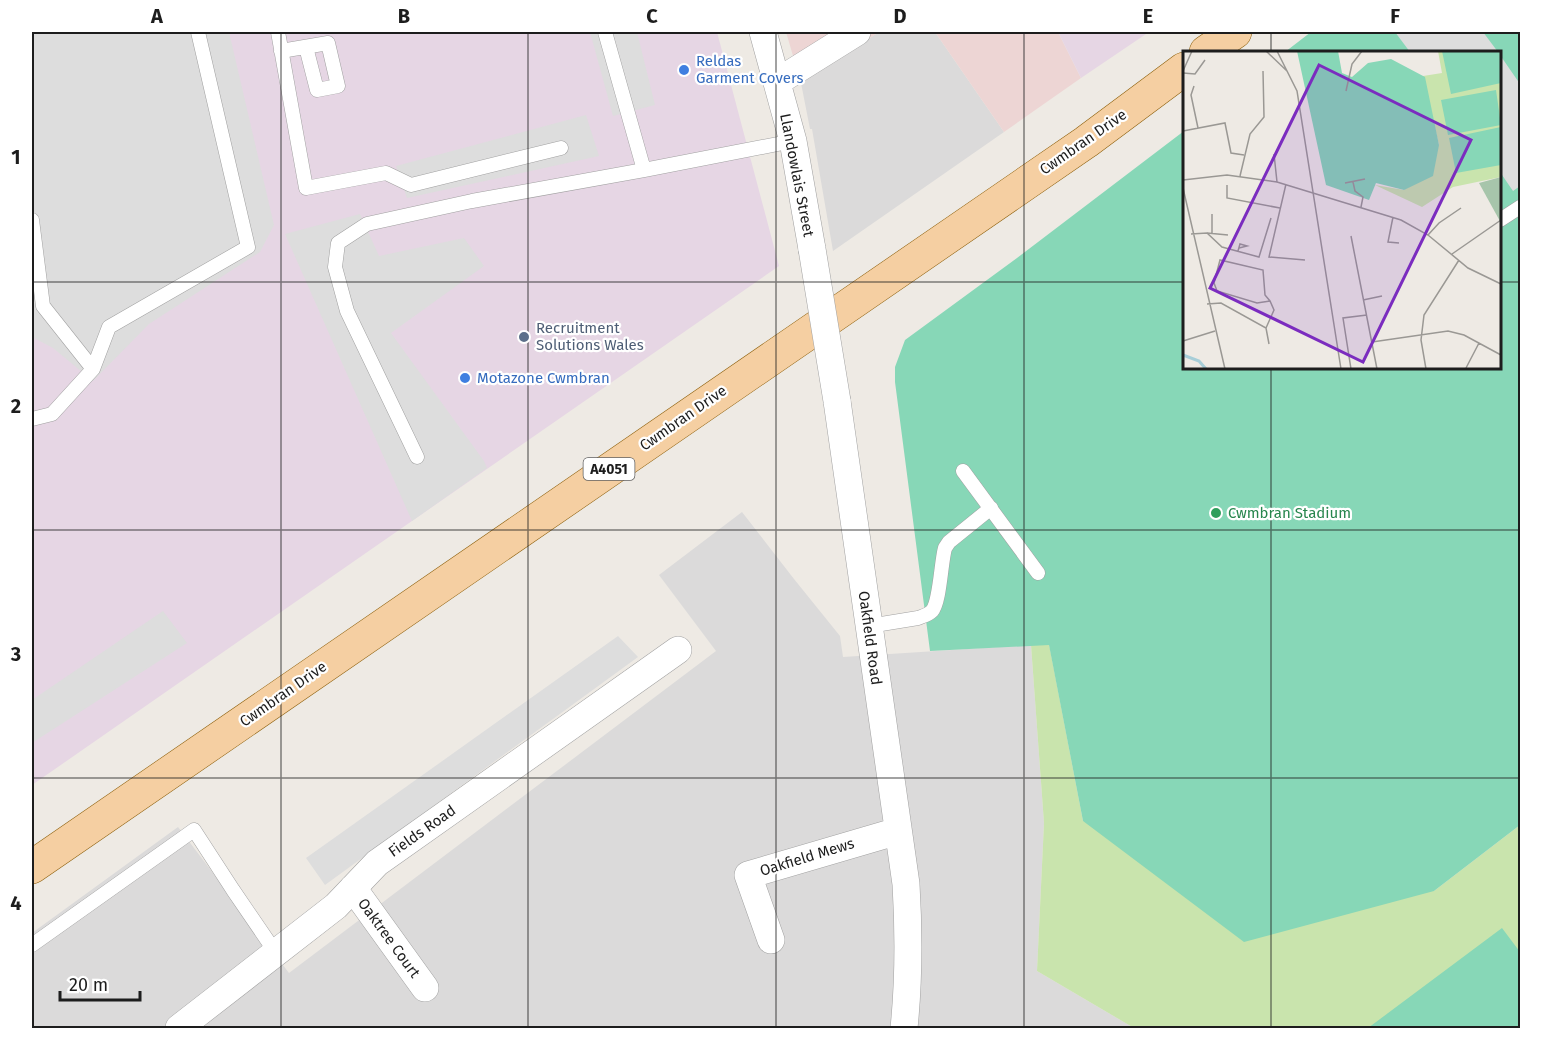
<svg xmlns="http://www.w3.org/2000/svg" width="1552" height="1060" font-family="'Fira Sans',sans-serif">
<style>
.residential{fill:#dbdada}
.commercial{fill:#edd5d4}
.industrial{fill:#e6d6e4}
.grass{fill:#c9e4ad}
.pitch{fill:#87d7b7}
.parking{fill:#ddd}
.lines{fill:none;stroke-linecap:round;stroke-linejoin:round}
.service-casing{stroke:#a1a1a1;stroke-width:15}
.minor-casing{stroke:#a1a1a1;stroke-width:28}
.primary-casing{stroke:#8c5f0b;stroke-width:34}
.service{stroke:#fff;stroke-width:14}
.minor{stroke:#fff;stroke-width:27}
.primary{stroke:#f5cfa2;stroke-width:33}
.minor-bridge-casing{stroke:#a1a1a1;stroke-width:28;stroke-linecap:butt}
.minor-bridge{stroke:#fff;stroke-width:27}
.grid{fill:none;stroke:#1d1d1d;stroke-width:1.5;stroke-opacity:0.55}
.shop-dot{fill:#3f7fe0;stroke:#fff;stroke-width:2}
.service-dot{fill:#5c6f8a;stroke:#fff;stroke-width:2}
.leisure-dot{fill:#2e9e5b;stroke:#fff;stroke-width:2}
.labels{text-anchor:middle;stroke-width:4.5;stroke-linejoin:round;paint-order:stroke}
.shield{fill:#fff;stroke:#616161;stroke-width:1.5}
.shield-label{font-size:14px;font-weight:bold;fill:#1d1d1d}
.shop-label{font-size:15px;fill:#366cbe;stroke:#fff;text-anchor:start}
.street-label{font-size:15px;fill:#1d1d1d;stroke:#fff}
.service-label{font-size:15px;fill:#4e5e75;stroke:#fff;text-anchor:start}
.leisure-label{font-size:15px;fill:#27864d;stroke:#fff;text-anchor:start}
.inset-river{fill:none;stroke:#a7ced8;stroke-width:3}
.inset-road{fill:none;stroke:#9a9894;stroke-width:1.5}
.view{fill:#7b2cbf;fill-opacity:0.15;stroke:#7b2cbf;stroke-width:3}
.inset-edge{fill:none;stroke:#1d1d1d;stroke-width:3}
.neatline{fill:none;stroke:#1d1d1d;stroke-width:2}
.grid-label{font-size:20px;text-anchor:middle;font-weight:bold;fill:#1d1d1d}
</style>
<rect width="100%" height="100%" fill="#eeeae4"/>
<path class="residential" d="M 879,32 L 935,32 L 1004,132 L 833,251 L 812,129 L 810,129 L 801,83 Z
M 742,512 L 794,579 L 840,636 L 843,657 L 1031,645 L 1044,823 L 1037,971 L 1134,1028 L 32,1028 L 32,933 L 178,827 L 289,973 L 716,651 L 659,575 Z"/>
<path class="commercial" d="M 786,32 L 879,32 L 801,83 Z
M 935,32 L 1058,32 L 1081,78 L 1004,132 Z"/>
<path class="industrial" d="M 32,32 L 717,32 L 779,266 L 32,785 Z
M 1058,32 L 1149,32 L 1081,78 Z"/>
<path class="grass" d="M 1049,644 L 1083,821 L 1434,891 L 1520,825 L 1520,1028 L 1134,1028 L 1037,971 L 1044,823 L 1031,645 Z"/>
<path class="pitch" d="M 1311,32 L 1520,32 L 1520,825 L 1434,891 L 1244,942 L 1083,821 L 1049,645 L 930,651 L 895,382 L 895,367 L 905,340 L 1017,258 L 1184,131 L 1184,368 L 1500,368 L 1500,52 L 1285,52 Z
M 1502,928 L 1520,952 L 1520,1028 L 1368,1028 Z"/>
<path class="parking" d="M 32,32 L 229,32 L 274,225 L 260,252 L 149,324 L 93,381 L 53,348 L 32,337 Z
M 590,32 L 637,32 L 655,105 L 613,116 Z
M 1395,32 L 1483,32 L 1498,52 L 1410,52 Z
M 1500,55 L 1520,84 L 1520,186 L 1513,191 L 1500,172 Z
M 586,115 L 599,156 L 407,198 L 396,166 Z
M 360,214 L 379,256 L 464,238 L 484,266 L 391,333 L 484,461 L 487,468 L 412,521 L 285,234 Z
M 163,611 L 187,643 L 32,743 L 32,700 Z
M 618,636 L 638,657 L 325,885 L 306,858 Z"/>
<g class="lines">
<defs>
<path id="service" d="M 278,32 L 306,188 L 386,173 L 411,185 L 561,148
M 605,32 L 644,170
M 281,51 L 328,43 L 338,86 L 317,90 L 306,47
M 32,220 L 43,306 L 93,369
M 1500,220 L 1520,207
M 32,419 L 52,414 L 93,369 L 109,327 L 248,247 L 198,32
M 417,457 L 347,311 L 335,267 L 338,243 L 367,224 L 472,201 L 644,170 L 793,141
M 963,471 L 1038,573
M 869,626 L 918,618 C 923,616 928,615 932,611 C 940,602 941,562 945,548 L 949,542 L 991,508
M 32,945 L 194,830 L 233,890 L 276,953"/>
<path id="minor" d="M 763,32 L 793,141 L 812,249
M 777,82 L 857,32
M 837,401 L 906,884 C 909,934 909,979 904,1028
M 353,888 L 425,988
M 771,940 L 748,875 L 898,831
M 179,1028 L 336,906 L 377,863 L 678,650"/>
<path id="primary" d="M 1206,52 L 1235,32
M 32,867 L 1086,142 L 1184,69"/>
</defs>
<use href="#service" class="service-casing"/>
<use href="#minor" class="minor-casing"/>
<use href="#primary" class="primary-casing"/>
<use href="#service" class="service"/>
<use href="#minor" class="minor"/>
<use href="#primary" class="primary"/>
<defs>
<path id="minor-bridge" d="M 812,249 L 837,401"/>
</defs>
<use href="#minor-bridge" class="minor-bridge-casing"/>
<use href="#minor-bridge" class="minor-bridge"/>
</g>
<path class="grid" d="M 281,32 L 281,1028M 528,32 L 528,1028M 776,32 L 776,1028M 1024,32 L 1024,1028M 1271,32 L 1271,52M 32,282 L 1184,282M 1500,282 L 1520,282M 1271,368 L 1271,1028M 32,530 L 1520,530M 32,778 L 1520,778"/>
<g class="shop-dot">
<circle cx="684" cy="70" r="6"/>
<circle cx="465" cy="378" r="6"/>
</g>
<circle class="service-dot" cx="524" cy="337" r="6"/>
<circle class="leisure-dot" cx="1216" cy="513" r="6"/>
<g class="labels">
<rect class="shield" x="583.5" y="458" width="51" height="22" rx="4.5"/>
<g class="shield-label">
<text x="609" y="474">A4051</text>
</g>
<g class="shop-label">
<text x="696" y="66">Reldas<tspan x="696" dy="17">Garment Covers</tspan></text>
<text x="477" y="383">Motazone Cwmbran</text>
</g>
<g class="street-label">
<text transform="translate(1083 142) rotate(-35)" y="5">Cwmbran Drive</text>
<text transform="translate(797 175) rotate(79)" y="5">Llandowlais Street</text>
<text transform="translate(683 418) rotate(-35)" y="5">Cwmbran Drive</text>
<text transform="translate(870 638) rotate(82)" y="5">Oakfield Road</text>
<text transform="translate(283 694) rotate(-35)" y="5">Cwmbran Drive</text>
<text transform="translate(422 831) rotate(-35)" y="5">Fields Road</text>
<text transform="translate(807 857) rotate(-17)" y="5">Oakfield Mews</text>
<text transform="translate(389 938) rotate(54)" y="5">Oaktree Court</text>
</g>
<g class="service-label">
<text x="536" y="333">Recruitment<tspan x="536" dy="17">Solutions Wales</tspan></text>
</g>
<g class="leisure-label">
<text x="1228" y="518">Cwmbran Stadium</text>
</g>
</g>
<g transform="translate(1183 51)">
<rect width="318" height="318" fill="#eeeae4"/>
<path d="M 255,0 L 318,0 L 318,126 L 270,136 L 239,156 L 192,134 L 221,139 L 256,94 L 240,25 L 259,22 Z" fill="#c9e4ad"/>
<path d="M 318,126 L 318,172 L 296,132 Z" fill="#a7c5ab"/>
<path d="M 114,0 L 155,0 L 159,22 L 169,26 L 185,12 L 208,8 L 242,26 L 256,94 L 250,125 L 221,139 L 193,132 L 186,149 L 143,134 ZM 259,0 L 318,0 L 318,32 L 268,43 ZM 313,39 L 318,74 L 265,84 L 258,49 ZM 318,76 L 318,114 L 273,122 L 266,87 Z" fill="#87d7b7"/>
<path class="inset-river" d="M 0,304 L 16,310 L 23,318"/>
<path class="inset-road" d="M 83,0 L 104,20M 94,0 L 114,40 L 158,318M 0,20 L 9,0M 0,22 L 12,23 L 22,9M 11,35 L 8,44 L 15,77M 163,40 L 169,13 L 179,0M 0,80 L 42,72 L 48,102 L 61,104M 91,103 L 94,131M 57,125 L 67,83 L 81,66 L 80,20M 0,129 L 44,124 L 94,131 L 218,169 L 245,184 L 285,217 L 318,233M 170,131 L 172,140 L 180,146 L 178,156M 162,132 L 182,128M 103,133 L 86,206 L 122,209M 44,134 L 44,147 L 97,157M 0,137 L 42,318M 29,163 L 29,182M 210,166 L 205,191 L 216,192M 24,182 L 45,184M 8,183 L 24,182 L 39,196 L 76,206 L 88,167M 245,184 L 256,172 L 278,157M 168,185 L 194,318M 55,200 L 57,193 L 64,195 L 56,197M 269,203 L 318,169M 180,249 L 199,245M 24,253 L 38,252 L 83,277 L 86,293M 83,277 L 91,259 L 87,250 L 82,244 L 80,219 L 37,209 L 31,232 L 34,240 L 74,252 L 87,250M 0,290 L 32,280M 189,291 L 265,280 L 281,284 L 318,304M 283,317 L 296,292M 168,318 L 160,267 L 184,264M 243,318 L 238,289 L 241,264 L 276,209"/>
<path class="view" d="M 136,14 L 288,89 L 180,311 L 27,237 Z"/>
<rect width="318" height="318" class="inset-edge"/>
</g>
<rect width="1552" height="1060" fill="none" stroke="#ffffff" stroke-width="66"/>
<path d="M60 991v9h80v-9" fill="none" stroke="#1d1d1d" stroke-width="3"/>
<text x="69" y="991" font-size="18" fill="#1d1d1d" stroke="#ffffff" stroke-width="4.5" paint-order="stroke">20 m</text>
<rect x="33" y="33" width="1486" height="994" class="neatline"/>
<g class="grid-label">
<text x="157" y="23">A</text>
<text x="404" y="23">B</text>
<text x="652" y="23">C</text>
<text x="900" y="23">D</text>
<text x="1148" y="23">E</text>
<text x="1395" y="23">F</text>
<text x="16" y="164">1</text>
<text x="16" y="413">2</text>
<text x="16" y="661">3</text>
<text x="16" y="910">4</text>
</g>
</svg>
